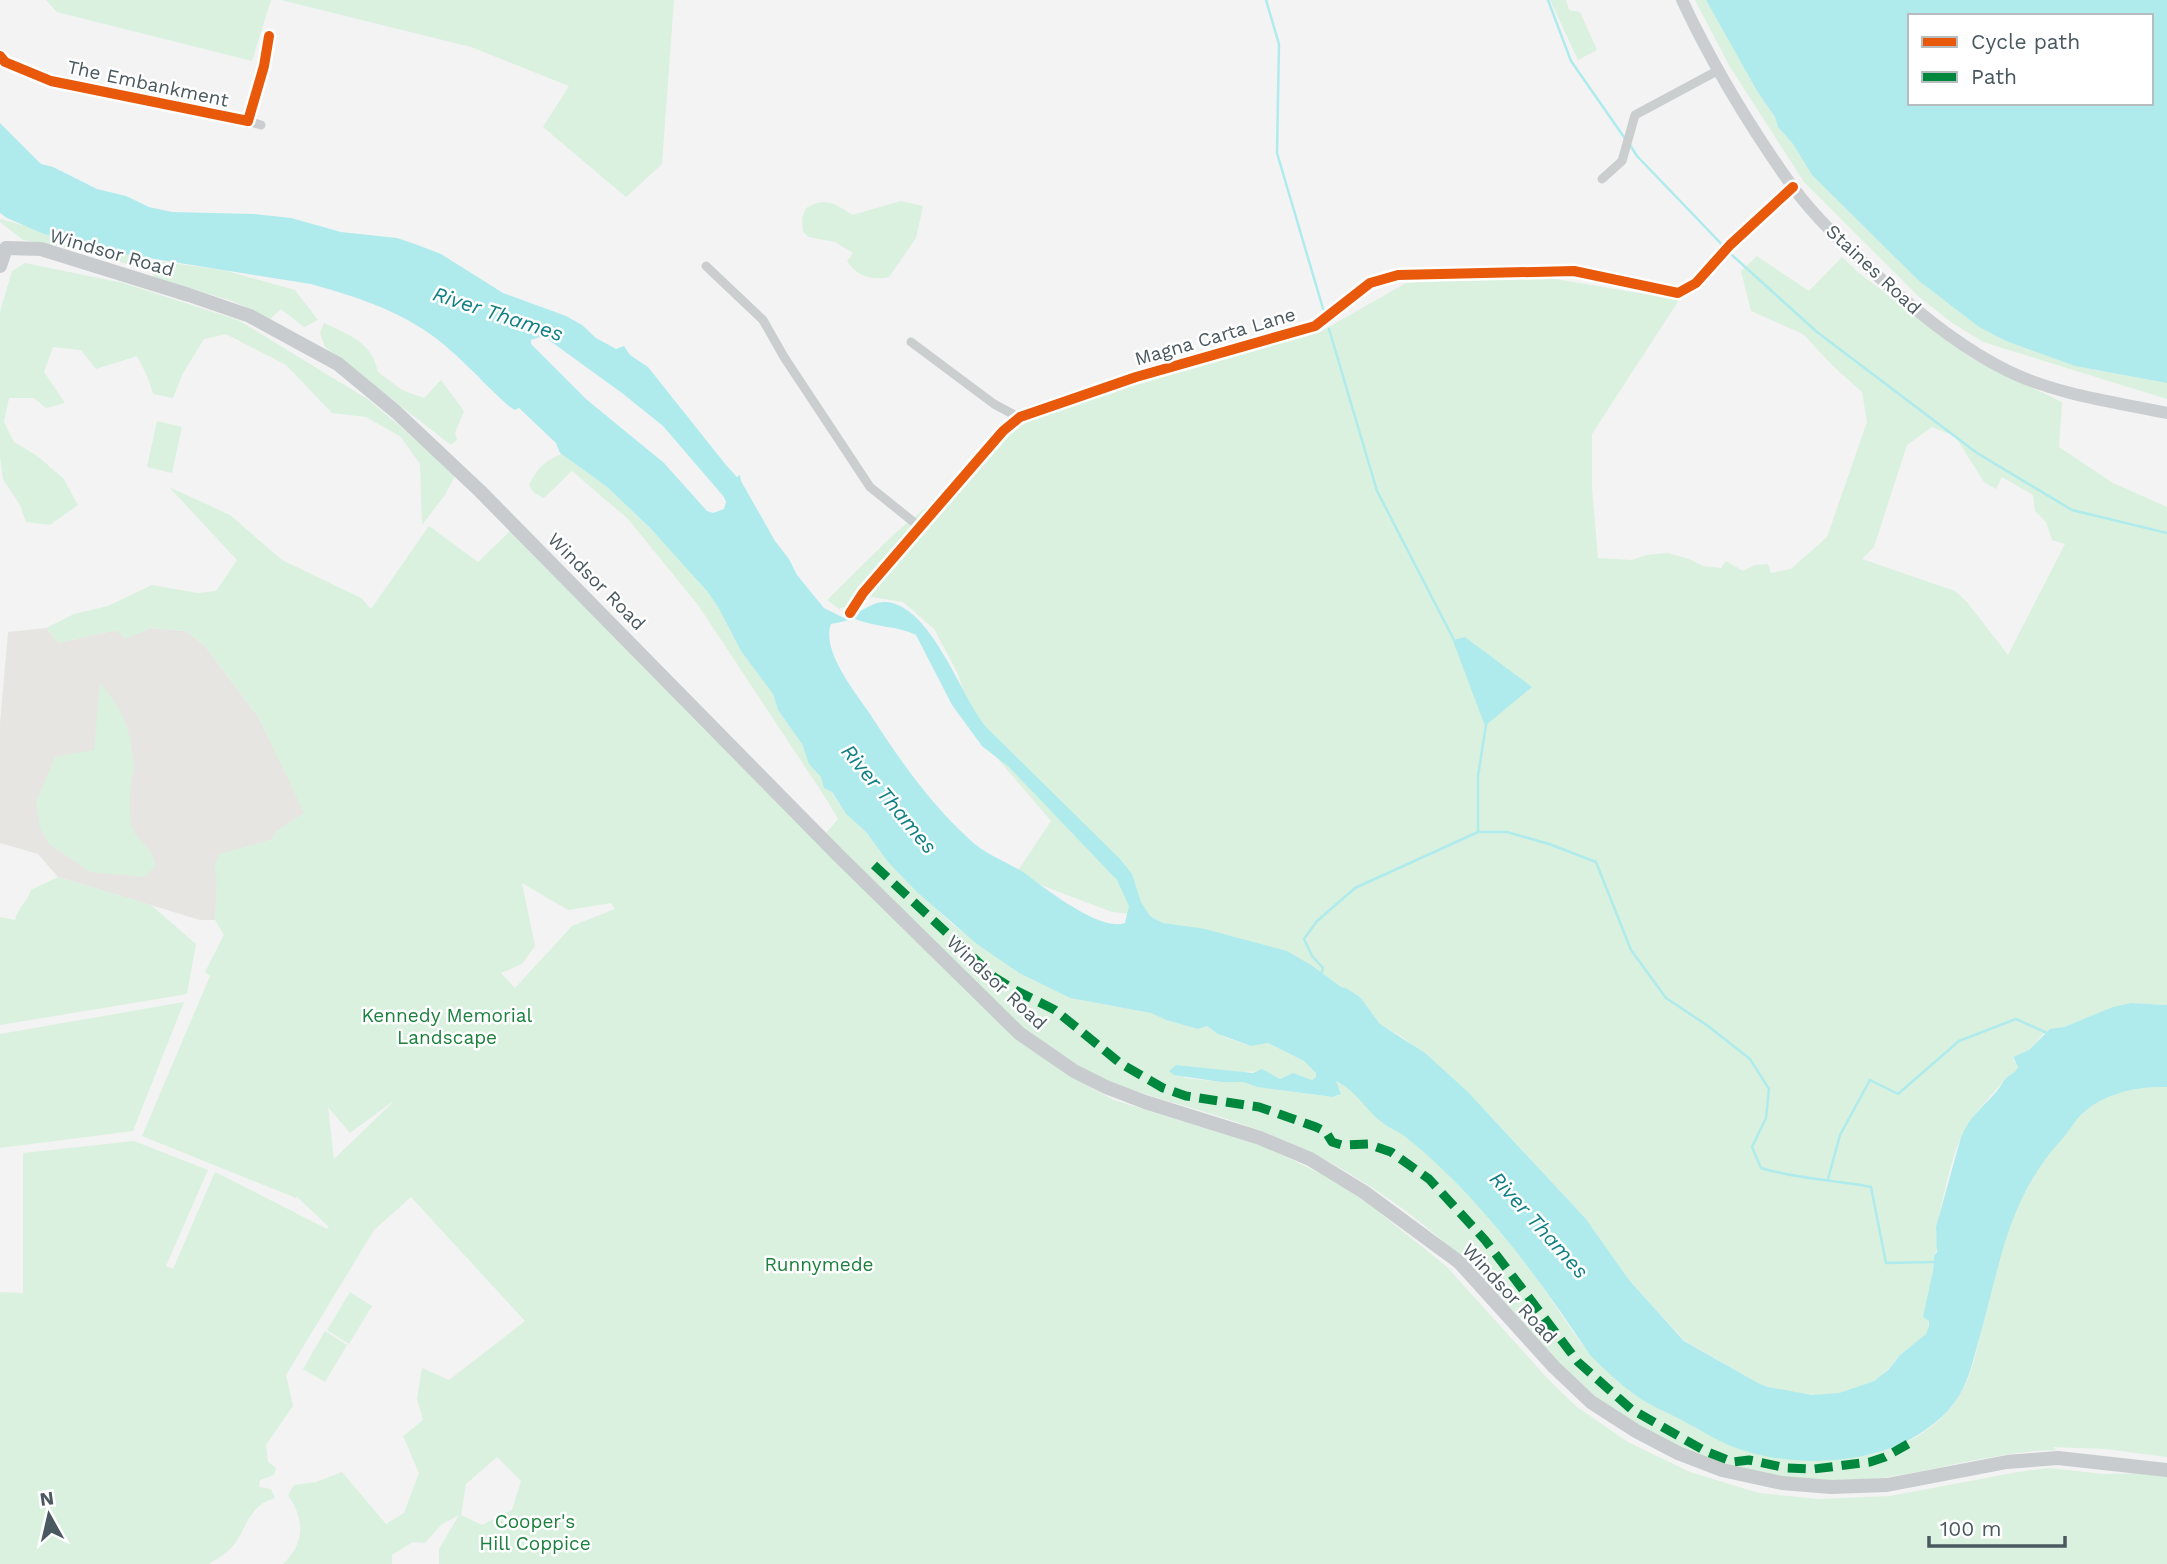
<svg xmlns="http://www.w3.org/2000/svg" width="2167" height="1564" font-family="'Work Sans',sans-serif">
<style>
.commercial{fill:#e7e5e2}
.green{fill:#d9f1de;fill-rule:evenodd}
.water{fill:#afebed;fill-rule:evenodd}
.lines{fill:none;stroke-linecap:round;stroke-linejoin:round}
.stream{stroke:#afebed;stroke-width:2.5}
.street{stroke:#cacecf;stroke-width:9}
.secondary{stroke:#cbced0;stroke-width:12}
.primary{stroke:#c8ccce;stroke-width:14}
.quiet{stroke:#00873e;stroke-width:9;stroke-dasharray:18 9;stroke-linecap:butt}
.cycleway-casing{stroke:#fff;stroke-width:15}
.cycleway{stroke:#e8590c;stroke-width:10}
.labels{text-anchor:middle;stroke-width:5;stroke-linejoin:round;paint-order:stroke}
.street-label{font-size:19px;fill:#4a595f;stroke:#fff}
.park-label{font-size:19px;fill:#1b813d;stroke:#fff}
.water-label{font-size:21px;font-style:italic;fill:#118085;stroke:#fff}
</style>
<rect width="100%" height="100%" fill="#f3f3f3"/>
<path class="commercial" d="M 46,628 L 58,643 L 116,630 L 125,638 L 151,628 L 186,631 L 205,646 L 259,718 L 305,813 L 277,831 L 271,840 L 219,855 L 215,920 L 200,920 L 58,877 L 38,854 L 0,843 L 0,724 L 8,632 Z"/>
<path class="green" d="M 46,0 L 271,0 L 252,61 L 57,12 Z
M 281,0 L 674,0 L 662,164 L 626,197 L 543,127 L 569,86 L 471,47 Z
M 1550,0 L 1566,0 L 1569,10 L 1580,12 L 1597,50 L 1578,60 Z
M 1695,0 L 1706,0 L 1757,91 L 1775,117 L 1778,127 L 1793,144 L 1812,175 L 1919,281 L 1979,327 L 2006,341 L 2075,366 L 2167,383 L 2167,399 L 1983,342 L 1951,322 L 1919,297 L 1804,182 L 1730,67 Z
M 901,201 L 923,206 L 916,238 L 889,277 C 872,281 856,276 847,261 L 853,253 L 835,242 L 809,237 L 803,232 L 802,218 L 806,208 C 824,197 836,203 852,215 Z
M 0,219 L 156,261 L 223,270 L 295,290 L 318,320 L 304,327 L 281,309 L 270,319 L 235,302 L 154,277 L 149,266 L 127,264 L 79,250 L 23,240 L 0,222 Z
M 1757,256 L 1809,291 L 1842,257 L 1859,273 L 1971,358 L 2062,402 L 2059,447 L 2113,483 L 2167,507 L 2167,1005 L 2131,1003 L 2063,1027 L 2045,1032 L 2029,1050 L 2013,1057 L 2013,1060 L 2019,1067 C 2015,1075 2008,1075 2003,1081 C 1989,1099 1971,1115 1961,1137 C 1950,1162 1943,1198 1937,1225 C 1934,1236 1941,1246 1934,1256 L 1928,1332 C 1920,1340 1911,1346 1902,1353 C 1893,1361 1887,1373 1875,1380 C 1842,1401 1793,1398 1758,1383 L 1685,1341 L 1629,1280 L 1586,1219 L 1485,1110 L 1404,1038 L 1380,1024 L 1360,997 L 1346,988 L 1341,987 L 1286,951 L 1163,923 L 1150,916 L 1112,912 L 1015,875 L 1051,821 L 980,738 L 957,672 L 934,629 L 903,602 L 871,597 L 839,609 L 827,600 L 894,534 L 952,486 L 1000,443 L 1020,422 L 1160,377 L 1322,331 L 1406,283 L 1538,276 L 1679,300 L 1592,434 L 1592,487 L 1598,558 L 1632,560 L 1646,555 L 1668,553 L 1689,559 L 1703,566 L 1721,568 L 1726,561 L 1743,571 L 1755,565 L 1768,564 L 1771,573 L 1791,569 L 1827,537 L 1867,422 L 1862,392 L 1833,366 L 1803,334 L 1751,311 L 1741,271 ZM 1932,427 L 1955,436 L 1984,482 L 1996,489 L 2002,477 L 2033,495 L 2035,511 L 2046,522 L 2052,540 L 2065,544 L 2008,655 L 1967,602 L 1955,591 L 1862,559 L 1874,547 L 1907,445 Z
M 25,263 L 123,283 L 238,320 L 369,400 L 456,474 L 445,495 L 422,525 L 420,464 L 401,437 L 366,417 L 332,413 L 286,365 L 226,334 L 204,339 L 183,373 L 173,398 L 153,394 L 148,378 L 137,356 L 96,369 L 81,350 L 53,347 L 44,372 L 65,403 L 46,408 L 34,398 L 9,398 L 4,422 L 14,442 L 36,455 L 63,478 L 78,505 L 50,525 L 26,522 L 20,505 L 3,479 L 0,457 L 0,312 L 12,271 Z
M 324,323 C 349,335 372,342 378,372 L 402,390 L 424,398 L 441,380 L 464,411 L 455,433 L 457,440 L 451,445 L 325,347 L 320,333 Z
M 157,421 L 182,427 L 172,473 L 147,467 Z
M 562,454 L 606,486 L 674,552 L 707,591 L 718,607 L 741,651 L 773,694 L 778,710 L 802,744 L 810,764 L 821,777 L 846,814 L 866,832 L 888,862 L 952,924 L 1019,973 L 1070,998 L 1151,1013 L 1166,1020 L 1198,1029 L 1207,1026 L 1226,1038 L 1251,1046 L 1268,1043 L 1304,1061 L 1316,1073 L 1316,1077 L 1312,1080 L 1293,1073 L 1280,1079 L 1270,1075 L 1265,1071 L 1240,1072 L 1176,1065 L 1185,1078 L 1221,1082 L 1243,1082 L 1257,1087 L 1333,1097 L 1338,1096 L 1340,1090 L 1335,1083 L 1336,1081 C 1349,1088 1359,1096 1369,1107 C 1374,1113 1378,1120 1385,1125 C 1392,1129 1400,1132 1406,1137 C 1448,1169 1493,1221 1526,1264 C 1548,1292 1566,1324 1588,1352 C 1598,1364 1615,1372 1627,1381 C 1670,1411 1711,1444 1763,1455 C 1834,1469 1930,1458 1965,1385 C 1973,1370 1976,1350 1981,1333 C 1994,1288 2000,1237 2022,1195 C 2032,1174 2048,1154 2064,1136 C 2070,1129 2076,1120 2083,1113 C 2105,1093 2138,1086 2167,1087 L 2167,1457 L 2105,1449 L 2053,1447 L 2056,1450 C 2003,1451 1952,1466 1900,1475 C 1874,1480 1845,1481 1818,1480 C 1729,1479 1640,1437 1574,1379 C 1534,1344 1500,1297 1462,1259 C 1431,1229 1396,1202 1360,1180 C 1319,1154 1274,1134 1227,1119 C 1188,1106 1148,1097 1110,1081 C 1081,1069 1055,1051 1029,1034 L 882,891 L 826,833 L 838,819 L 825,797 L 698,605 L 628,519 L 572,471 L 544,498 L 534,493 L 529,485 C 538,468 544,461 562,454 Z
M 169,487 L 230,515 L 282,560 L 361,598 L 371,609 L 429,526 L 478,562 L 512,529 L 1066,1074 L 1114,1100 L 1268,1148 L 1321,1174 L 1364,1200 L 1446,1266 L 1550,1381 L 1577,1407 L 1628,1442 L 1690,1472 L 1759,1493 L 1819,1499 L 1890,1496 L 2018,1472 L 2048,1468 L 2104,1474 L 2152,1473 L 2167,1476 L 2167,1564 L 439,1564 L 439,1549 L 459,1515 L 441,1525 L 425,1543 L 413,1542 L 392,1555 L 392,1564 L 283,1564 C 305,1543 305,1520 288,1495 L 294,1485 L 316,1482 L 342,1472 L 386,1524 L 404,1513 L 419,1473 L 403,1436 L 423,1420 L 417,1399 L 422,1368 L 449,1380 L 525,1321 L 411,1197 L 374,1230 L 286,1375 L 293,1406 L 266,1445 L 268,1462 L 276,1468 L 274,1475 L 260,1480 L 259,1487 L 271,1489 L 275,1498 C 247,1506 247,1530 232,1547 C 226,1554 216,1559 209,1564 L 0,1564 L 0,1292 L 23,1293 L 23,1153 L 134,1141 L 208,1170 L 166,1266 L 173,1269 L 215,1172 L 327,1229 L 329,1227 L 296,1196 L 296,1198 L 142,1136 L 210,976 L 205,972 L 224,935 L 215,920 L 217,876 L 214,870 L 219,854 L 271,840 L 277,831 L 304,813 L 259,718 L 205,646 L 186,631 L 151,628 L 125,639 L 116,630 L 58,643 L 46,628 L 74,614 L 108,606 L 152,585 L 198,593 L 216,591 L 237,560 ZM 522,883 L 568,910 L 611,903 L 615,909 L 572,926 L 515,988 L 501,973 L 522,964 L 535,946 ZM 392,1102 L 392,1103 L 334,1159 L 328,1107 L 350,1133 ZM 497,1457 L 521,1481 L 512,1510 L 482,1525 L 461,1515 L 466,1484 Z
M 100,683 C 126,715 131,729 134,770 C 129,781 128,820 133,830 C 141,845 155,849 155,867 L 144,877 L 91,872 L 49,844 L 40,828 L 36,802 L 55,757 L 94,750 Z
M 58,877 L 151,905 L 196,944 L 187,994 L 0,1025 L 0,917 L 15,920 C 18,907 27,902 31,890 Z
M 184,1002 L 133,1131 L 0,1148 L 0,1034 Z
M 350,1292 L 372,1306 L 349,1344 L 327,1330 Z
M 325,1331 L 347,1345 L 325,1382 L 303,1369 Z"/>
<path class="water" d="M 1706,0 L 2167,0 L 2167,383 L 2075,366 L 2006,341 L 1979,327 L 1919,281 L 1812,175 L 1793,144 L 1778,127 L 1775,117 L 1757,91 ZM 1910,16 L 2151,16 L 2151,103 L 1910,103 Z
M 0,123 L 41,164 L 53,167 L 97,189 L 126,196 L 149,207 L 172,212 L 253,214 L 291,218 L 341,232 L 397,238 L 415,244 L 441,254 L 503,293 L 566,316 L 582,325 L 596,338 L 616,349 L 624,346 L 630,355 L 648,367 L 726,465 L 737,477 L 740,475 L 741,481 L 775,541 L 789,559 L 797,575 L 824,608 L 846,619 C 859,614 871,601 886,602 C 931,605 960,695 986,727 L 1120,859 L 1132,874 L 1141,902 L 1150,916 L 1163,923 L 1205,929 L 1287,951 L 1311,965 L 1341,987 L 1346,988 L 1360,997 L 1380,1024 L 1425,1053 L 1468,1092 L 1586,1219 L 1629,1280 L 1684,1341 L 1758,1383 L 1768,1387 L 1812,1395 L 1839,1393 L 1863,1385 L 1874,1381 L 1888,1370 L 1900,1355 L 1926,1334 L 1929,1326 L 1929,1321 L 1923,1317 L 1933,1271 L 1934,1256 L 1937,1252 L 1936,1227 L 1961,1137 C 1969,1117 1983,1107 1996,1092 C 2000,1088 2002,1082 2006,1078 C 2012,1073 2015,1074 2018,1067 L 2013,1057 L 2029,1050 L 2050,1029 L 2064,1027 L 2113,1007 L 2131,1003 L 2167,1005 L 2167,1087 C 2138,1086 2105,1093 2083,1113 C 2075,1120 2070,1130 2063,1138 C 2008,1197 2001,1261 1980,1336 C 1974,1356 1970,1378 1959,1396 C 1946,1417 1925,1432 1903,1443 C 1852,1467 1774,1467 1722,1442 C 1709,1436 1697,1428 1685,1422 C 1670,1413 1652,1407 1638,1397 C 1621,1385 1605,1370 1590,1355 C 1538,1277 1480,1197 1407,1138 C 1400,1132 1391,1129 1384,1124 C 1365,1110 1360,1094 1336,1081 L 1341,1094 L 1333,1097 L 1257,1087 L 1243,1082 L 1221,1082 L 1174,1075 L 1169,1071 L 1176,1065 L 1253,1073 L 1262,1069 L 1280,1079 L 1293,1073 L 1312,1080 L 1316,1077 L 1316,1073 L 1304,1061 L 1268,1043 L 1251,1046 L 1218,1034 L 1207,1026 L 1198,1029 L 1166,1020 L 1151,1013 L 1070,998 L 1019,973 L 977,944 L 918,893 L 888,862 L 866,832 L 846,814 L 832,792 L 824,788 L 821,777 L 809,764 L 802,744 L 778,710 L 773,694 L 741,651 L 718,607 L 707,591 L 652,530 L 606,486 L 560,453 L 556,443 L 519,408 L 515,410 L 510,407 C 480,381 455,349 421,328 C 389,307 347,294 311,284 L 117,253 L 44,234 L 7,218 L 0,213 ZM 540,337 L 546,338 L 622,393 L 663,426 L 724,497 L 726,502 L 724,509 L 713,513 L 707,511 L 664,463 L 586,399 L 531,344 L 531,340 ZM 855,619 C 874,627 898,626 916,635 L 952,705 L 982,746 L 1009,767 L 1117,880 L 1129,906 L 1125,923 C 1099,932 1044,887 1023,872 C 1005,861 984,854 969,839 C 929,802 899,759 870,714 C 856,693 821,651 831,624 Z
M 1465,637 L 1532,687 L 1486,725 L 1454,640 Z"/>
<g class="lines">
<path class="stream" d="M 1266,0 L 1279,44 L 1277,153 L 1324,312
M 1548,0 L 1571,61 L 1626,140
M 1630,145 L 1637,156 L 1733,256 L 1817,332 L 1977,453 L 2072,510 L 2167,533
M 1478,832 L 1507,832 L 1549,844 L 1596,862 L 1631,950 L 1666,998 L 1708,1026 L 1750,1059 L 1769,1089 L 1766,1118 L 1752,1147 L 1761,1168 C 1797,1179 1834,1180 1871,1187 L 1886,1263 L 1933,1262
M 1321,974 L 1323,968 L 1312,956 L 1304,939 L 1317,921 L 1355,888 L 1478,832 L 1478,776 L 1486,725 L 1454,640 L 1377,491 L 1329,329
M 1828,1179 L 1840,1135 L 1870,1080 L 1898,1094 L 1959,1041 L 2016,1019 L 2047,1033"/>
<path class="street" d="M 0,56 L 5,62 L 51,81 L 248,121 L 264,66 L 269,36
M 248,121 L 261,125
M 1602,179 L 1622,161 L 1635,115 L 1717,71
M 706,266 L 763,320 L 784,357 L 870,487 L 921,528
M 911,342 L 994,404 L 1020,418
M 850,613 L 863,593 L 1003,431 L 1020,417 L 1136,377 L 1315,326 L 1370,283 L 1398,275 L 1574,271 L 1678,293 L 1696,283 L 1730,245 L 1793,187"/>
<path class="secondary" d="M 1682,0 C 1713,66 1750,127 1792,186 C 1817,220 1850,250 1880,278 C 1919,314 1961,348 2008,371 C 2057,395 2115,402 2167,413"/>
<path class="primary" d="M 6,248 L 41,249 L 189,295 L 250,316 L 338,364 L 395,411 L 480,491 L 838,855 L 1019,1033 L 1074,1071 L 1106,1087 L 1145,1102 L 1260,1138 L 1310,1159 L 1364,1192 L 1459,1262 L 1554,1367 L 1591,1402 L 1636,1431 L 1678,1453 L 1722,1470 L 1782,1483 L 1831,1487 L 1887,1485 L 2007,1462 L 2058,1458 L 2167,1470
M 0,266 L 6,248"/>
<path class="quiet" d="M 874,865 L 994,977 L 1015,990 L 1055,1010 L 1120,1063 L 1163,1088 L 1186,1096 L 1259,1107 L 1316,1127 L 1326,1132 L 1332,1142 L 1342,1145 L 1368,1144 L 1391,1152 L 1429,1179 L 1485,1240 L 1578,1362 L 1631,1409 L 1705,1451 L 1733,1462 L 1749,1460 L 1787,1468 L 1814,1469 L 1870,1462 L 1885,1457 L 1908,1444"/>
<defs>
<path id="cycleway" d="M 0,56 L 5,62 L 51,81 L 248,121 L 264,66 L 269,36
M 850,613 L 863,593 L 1003,431 L 1020,417 L 1136,377 L 1315,326 L 1370,283 L 1398,275 L 1574,271 L 1678,293 L 1696,283 L 1730,245 L 1793,187"/>
</defs>
<use href="#cycleway" class="cycleway-casing"/>
<use href="#cycleway" class="cycleway"/>
</g>
<g class="labels">
<g class="street-label">
<text transform="translate(148 83) rotate(12)" y="7">The Embankment</text>
<text transform="translate(112 252) rotate(16)" y="7">Windsor Road</text>
<text transform="translate(1874 269) rotate(43)" y="7">Staines Road</text>
<text transform="translate(1215 336) rotate(-16)" y="7">Magna Carta Lane</text>
<text transform="translate(597 581) rotate(45)" y="7">Windsor Road</text>
<text transform="translate(997 982) rotate(43)" y="7">Windsor Road</text>
<text transform="translate(1510 1293) rotate(47)" y="7">Windsor Road</text>
</g>
<g class="park-label">
<text x="447" y="1022">Kennedy Memorial<tspan x="447" dy="22">Landscape</tspan></text>
<text x="819" y="1271">Runnymede</text>
<text x="535" y="1528">Cooper's<tspan x="535" dy="22">Hill Coppice</tspan></text>
</g>
<g class="water-label">
<text transform="translate(498 314) rotate(18)" y="7">River Thames</text>
<text transform="translate(889 799) rotate(50)" y="7">River Thames</text>
<text transform="translate(1539 1225) rotate(48)" y="7">River Thames</text>
</g>
</g>
<rect x="1908" y="14" width="245" height="91" fill="#ffffff" stroke="#b7bdbf" stroke-width="2"/>
<rect x="1922" y="37" width="35" height="10" fill="#e8590c" stroke="#b7bdbf" stroke-width="2"/>
<text x="1971" y="49" font-size="21" fill="#4a595f">Cycle path</text>
<rect x="1922" y="72" width="35" height="10" fill="#00873e" stroke="#b7bdbf" stroke-width="2"/>
<text x="1971" y="84" font-size="21" fill="#4a595f">Path</text>
<g transform="translate(49 1515) rotate(352)" stroke="#ffffff" stroke-width="5" paint-order="stroke">
<path d="M0-5L12 26L0 18L-12 26Z" fill="#4a595f"/>
<text y="-10" font-size="19" font-weight="bold" text-anchor="middle" fill="#4a595f">N</text>
</g>
<path d="M1929 1536v10h136v-10" fill="none" stroke="#4a595f" stroke-width="3.5"/>
<text x="1940" y="1536" font-size="21" fill="#4a595f" stroke="#ffffff" stroke-width="5" paint-order="stroke">100 m</text>
</svg>
